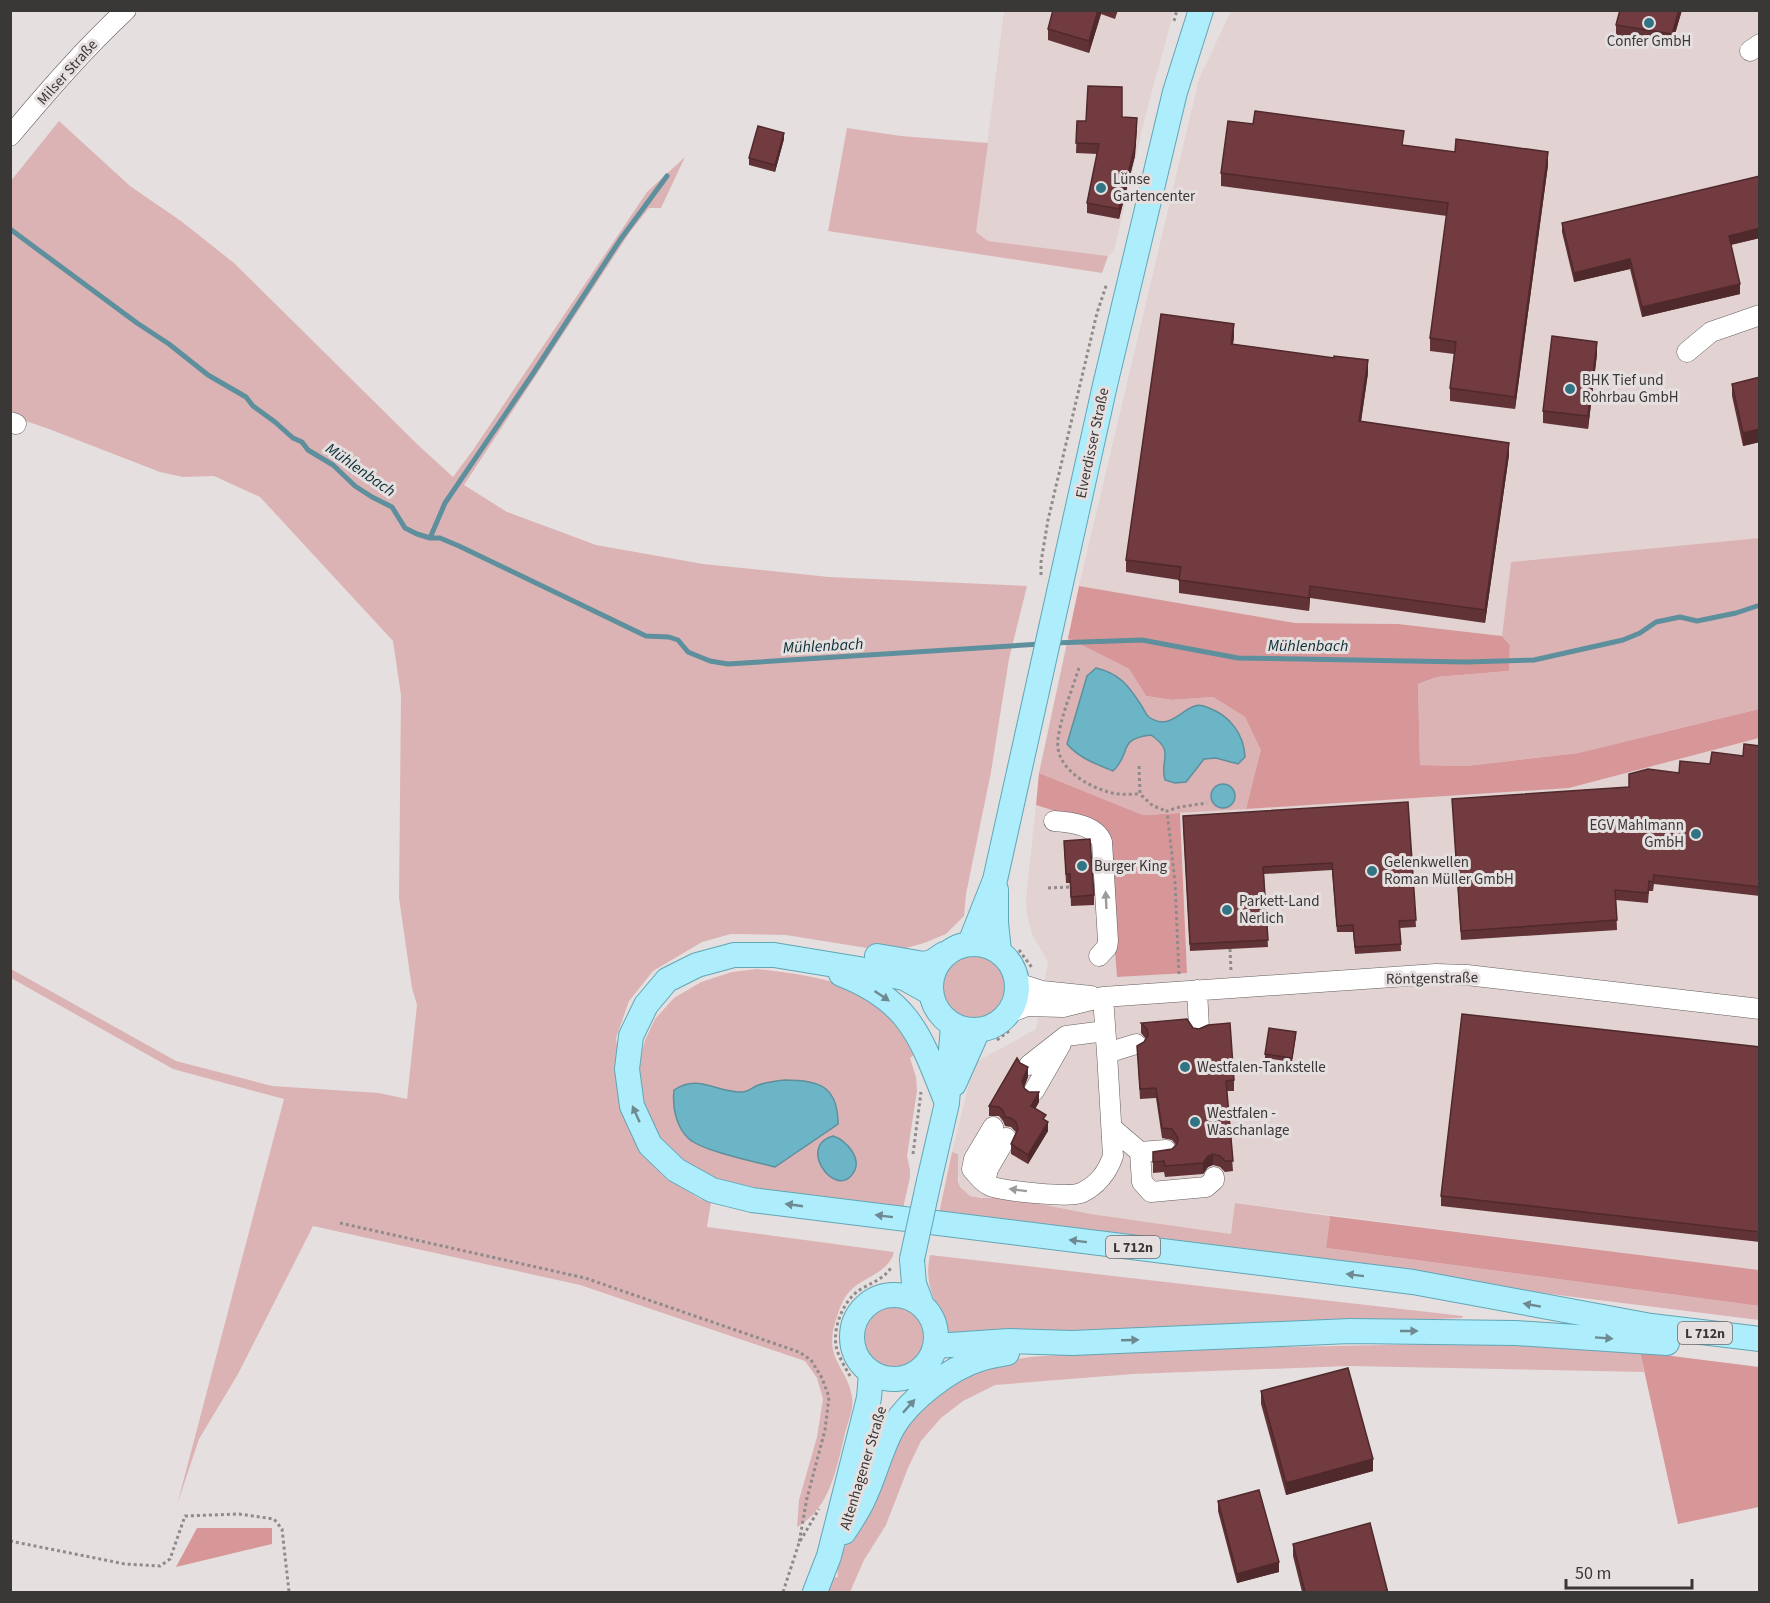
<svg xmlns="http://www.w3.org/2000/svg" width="1770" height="1603" font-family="'Source Sans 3',sans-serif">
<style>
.built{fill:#e2d2d2}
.green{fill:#dcb3b4;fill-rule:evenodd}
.forest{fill:#d79799}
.water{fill:#6cb5c7;stroke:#5d8f9c;stroke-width:1.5}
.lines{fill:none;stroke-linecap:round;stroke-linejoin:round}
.stream{stroke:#5d8f9c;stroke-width:5}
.minor-casing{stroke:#645e5e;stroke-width:21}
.major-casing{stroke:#61a6b6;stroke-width:26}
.path{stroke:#908b8b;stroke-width:3;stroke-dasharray:3 3;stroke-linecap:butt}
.minor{stroke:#fff;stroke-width:20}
.major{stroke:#adedfc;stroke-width:24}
.major-bridge-casing{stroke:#61a6b6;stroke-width:26;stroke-linecap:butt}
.major-bridge{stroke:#adedfc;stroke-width:24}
.wall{fill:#623336}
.shaded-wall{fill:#50292c}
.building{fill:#723b3f;stroke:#50292c;stroke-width:1.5}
.oneway{fill:#9c9b9b}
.oneway2{fill:#6e8990}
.poi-dot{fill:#317584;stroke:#e6dfdf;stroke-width:2}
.labels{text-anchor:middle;stroke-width:6;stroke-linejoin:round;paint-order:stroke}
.shield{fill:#e6dfdf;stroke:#6e6969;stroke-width:1.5}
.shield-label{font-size:14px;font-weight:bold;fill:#3a3737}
.poi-label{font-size:15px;fill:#3a3737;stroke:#e6dfdf;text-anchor:start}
.street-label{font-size:15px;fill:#3a3737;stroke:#e6dfdf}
.water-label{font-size:16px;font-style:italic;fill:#0a2f37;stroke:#e6dfdf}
</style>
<rect width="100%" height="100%" fill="#e6dfdf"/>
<path class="built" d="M 1004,11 L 1174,11 L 1146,113 L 1114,251 L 1108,256 L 988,241 L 976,232 Z
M 1231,11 L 1759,11 L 1759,538 L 1511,562 L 1502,636 L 1398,624 L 1295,623 L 1079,586 L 1199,79 Z
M 1759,738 L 1759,1270 L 1236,1203 L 1231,1234 L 1091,1214 L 1042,1204 L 1005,1199 L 981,1198 L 970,1196 L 960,1187 L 957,1168 L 958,1154 L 952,1152 L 975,1060 L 978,1061 L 1036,1029 L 1048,962 L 1032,934 L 1027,915 L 1026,899 L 1036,805 L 1105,827 L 1117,977 L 1187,973 L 1180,813 L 1569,788 Z"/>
<path class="green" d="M 59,121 L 130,186 L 181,221 L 234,263 L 418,445 L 453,477 L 473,450 L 647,192 L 685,157 L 661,208 L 649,208 L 630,232 L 464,485 L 507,512 L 596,545 L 703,564 L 829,577 L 1027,586 L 1009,659 L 991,772 L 966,894 L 964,916 L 946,934 L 924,943 L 892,952 L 786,935 L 731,934 L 702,942 L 653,971 L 629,1001 L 616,1038 L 625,1112 L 635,1140 L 662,1175 L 700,1199 L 711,1202 L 707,1227 L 894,1252 C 888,1274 864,1276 850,1291 C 842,1299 838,1313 835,1323 C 824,1360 848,1368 852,1397 C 854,1408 848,1422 845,1433 C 837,1467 830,1509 797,1527 L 799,1500 L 817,1437 L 823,1399 L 817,1378 L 805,1361 L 580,1285 L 313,1226 L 238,1374 L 199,1439 L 177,1505 L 284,1099 L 173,1069 L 11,978 L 11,969 L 176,1061 L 272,1086 L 379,1093 L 407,1099 L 417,1005 L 412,988 L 399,898 L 401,695 L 393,641 L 260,497 L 214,476 L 183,477 L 160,472 L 49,429 L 11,416 L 10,182 Z
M 847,128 L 901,136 L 988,143 L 976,232 L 988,241 L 1108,256 L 1102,273 L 828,231 Z
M 1759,538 L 1759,709 L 1578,753 L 1466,766 L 1420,765 L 1418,684 L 1437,677 L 1509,671 L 1510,645 L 1502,636 L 1511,562 Z
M 1068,638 L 1129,669 L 1146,696 L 1172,700 L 1213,697 L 1245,717 L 1262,750 L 1246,809 L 1143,815 L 1039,773 Z
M942 987a32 32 0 1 1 64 0a32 32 0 1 1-64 0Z
M 757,969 C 809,975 870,982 903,1029 C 908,1036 911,1046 915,1054 L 910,1058 L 916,1077 L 917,1091 L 907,1156 L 910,1170 L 910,1177 L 902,1213 L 870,1210 L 866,1202 L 848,1200 L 844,1207 L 714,1184 L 655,1139 L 638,1092 L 638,1064 L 645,1040 L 655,1019 L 674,998 L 701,982 L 732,972 ZM 785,1080 L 821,1135 L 791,1157 L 753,1161 L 700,1145 L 688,1138 L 703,1084 L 736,1092 L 746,1092 L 770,1082 Z
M 952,1152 L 958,1154 L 958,1181 L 960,1187 L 970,1196 L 981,1198 L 1009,1198 L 1091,1214 L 1231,1234 L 1235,1203 L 1330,1216 L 1326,1248 L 1759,1306 L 1759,1320 L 938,1218 Z
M 930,1255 L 1463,1316 L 1462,1318 L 945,1338 C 943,1303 922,1293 930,1255 Z
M862 1338a32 32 0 1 1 64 0a32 32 0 1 1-64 0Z
M 1485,1343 L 1640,1352 L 1644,1372 L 1349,1366 L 1133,1374 L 995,1385 L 963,1401 L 941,1418 L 921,1441 L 908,1468 L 886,1525 L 864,1560 L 850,1592 L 825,1592 L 831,1578 L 838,1577 L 837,1564 L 891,1446 L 924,1401 L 988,1364 L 1030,1357 L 1127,1350 Z"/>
<path class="forest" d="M 1079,586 L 1295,623 L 1398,624 L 1502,636 L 1510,645 L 1509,671 L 1437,677 L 1418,684 L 1420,765 L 1466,766 L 1578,753 L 1759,709 L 1759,738 L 1569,788 L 1246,809 L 1261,750 L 1245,717 L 1213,697 L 1172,700 L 1146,696 L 1129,669 L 1068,638 Z
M 1039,773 L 1143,815 L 1180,813 L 1187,973 L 1117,977 L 1105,827 L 1036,805 Z
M 1330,1216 L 1759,1270 L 1759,1306 L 1326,1248 Z
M 1640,1352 L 1759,1367 L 1759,1507 L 1678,1524 Z
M 197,1528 L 272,1528 L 272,1544 L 176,1567 Z"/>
<path class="water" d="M 1096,668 C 1119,673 1129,686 1141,705 C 1144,709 1145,714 1149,717 C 1169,731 1179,711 1195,706 C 1200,704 1205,706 1209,708 C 1230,716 1244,734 1245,757 L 1238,764 L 1216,758 L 1204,759 L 1186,782 L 1175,783 L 1165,780 C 1159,759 1176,752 1151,735 C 1116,739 1133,752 1113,771 C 1096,764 1079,758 1067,744 L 1087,676 Z
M1211 796a12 12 0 1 1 24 0a12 12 0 1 1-24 0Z
M 785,1080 C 819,1080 838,1086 838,1124 L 775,1167 C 756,1162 703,1151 689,1139 C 676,1127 672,1107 674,1090 C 697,1074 714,1091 739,1092 C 746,1093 750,1089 756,1086 C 765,1082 775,1081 785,1080 Z
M 833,1136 C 847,1140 865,1161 851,1176 C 832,1196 798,1145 833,1136 Z"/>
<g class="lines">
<path class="stream" d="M 10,229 L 137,323 L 169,344 L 208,375 L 246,397 L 253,406 L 275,422 L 293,438 L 302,442 L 308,450 L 333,465 L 355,486 L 372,497 L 392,507 L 405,528 L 417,534 L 430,538 L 440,538 L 459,546 L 646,636 L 669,637 L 678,640 L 688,652 L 710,661 L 728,664 L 1041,644
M 430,538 L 445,503 L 532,375 L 620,240 L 667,176
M 1053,643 L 1142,640 L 1238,658 L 1466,662 L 1534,660 L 1623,640 L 1640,633 L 1656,622 L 1680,617 L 1697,621 L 1736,613 L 1760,605"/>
<defs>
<path id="minor" d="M 1750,51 L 1760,44
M 10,136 C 47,92 84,49 126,10
M 1687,352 L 1711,332 L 1760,315
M 10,422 L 16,424
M 1054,821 C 1070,822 1096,825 1102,842 L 1108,941 L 1107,947 L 1099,956
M 1017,983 L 1042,991 L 1091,996
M 1197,990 L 1199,1028
M 1103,997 L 1107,1053 L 1136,1044
M 1009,1013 L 1027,1006 L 1063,1007 L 1103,997 L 1436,974 L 1467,975 L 1760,1009
M 1029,1065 L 1066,1036 L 1105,1031
M 1034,1091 L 1061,1044
M 993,1127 L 974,1159 L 972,1169 C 978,1176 984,1184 993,1187 C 1007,1191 1068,1198 1081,1193 C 1098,1185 1107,1173 1113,1156 L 1107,1053
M 1112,1128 L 1140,1152 L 1142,1182 L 1151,1192 L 1206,1187 L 1214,1180 L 1214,1177
M 1140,1152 L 1166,1150
M 985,1182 L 988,1169 L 1006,1138"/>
<path id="major" d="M 996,890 L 996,923 L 999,951
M 970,943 L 995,880 L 1105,385 L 1175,92 L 1201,10
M931 987a43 43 0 1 1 86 0a43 43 0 1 1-86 0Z
M 877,956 L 924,964 L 932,962 L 944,954
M 841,974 C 911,1001 921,1038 947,1103
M 931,993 L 904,978 L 859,969 L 774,955 L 734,955 L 697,965 L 667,980 L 646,1005 L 631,1036 L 627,1069 L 632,1106 L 650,1145 L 676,1170 L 712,1190 L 752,1200 L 1413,1282 L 1651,1326 L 1760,1339
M 954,1084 L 978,1030
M 929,1181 L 947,1103 L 953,1025
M 912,1259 L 914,1284 L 922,1305
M852 1337a42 42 0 1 1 84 0a42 42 0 1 1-84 0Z
M 935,1346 L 1009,1341 L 1072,1343 L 1350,1331 L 1516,1333 L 1667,1343
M 844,1532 C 851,1521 858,1511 863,1500 C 875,1476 880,1450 893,1427 C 909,1400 950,1368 980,1359 C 989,1356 998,1355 1007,1353
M 815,1592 L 829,1556 L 869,1398 L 871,1372"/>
</defs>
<use href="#minor" class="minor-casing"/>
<use href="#major" class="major-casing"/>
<path class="path" d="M 1174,21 L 1177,10
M 1041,575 L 1041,562 L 1048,520 L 1097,313 L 1107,283
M 1079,668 C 1072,690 1061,716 1058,739 C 1054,768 1088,787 1112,793 C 1121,795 1131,794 1140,794
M 1139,766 L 1140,794 L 1153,806 L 1167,811
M 1048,888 L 1070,887
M 1230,949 L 1231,971
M 1019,950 L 1033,969
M 1179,974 L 1175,882 L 1167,811 L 1180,807 L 1207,803
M 997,1040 L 1009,1031
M 913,1154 L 921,1092
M 340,1223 L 585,1278 L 799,1352 L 811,1360 L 822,1378 L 829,1397 L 825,1430 L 807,1498 L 799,1543
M 850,1376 C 845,1367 838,1356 836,1346 C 833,1327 843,1302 858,1291 C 870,1283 885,1279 892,1266
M 10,1541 L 125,1564 L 160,1566 L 170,1559 L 185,1516 L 239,1514 L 274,1519 L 282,1529 L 289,1592
M 783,1592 L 799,1543 L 819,1509"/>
<use href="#minor" class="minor"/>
<use href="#major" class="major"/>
<defs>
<path id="major-bridge" d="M 912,1259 L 929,1181"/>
</defs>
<use href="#major-bridge" class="major-bridge-casing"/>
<use href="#major-bridge" class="major-bridge"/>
</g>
<path class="wall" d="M 1053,10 L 1118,10 L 1115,19 L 1101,14 L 1089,53 L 1048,40 L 1048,29 Z
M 1620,10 L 1682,10 L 1672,44 L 1616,35 L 1616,25 Z
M 1122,117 L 1137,127 L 1135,156 L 1119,219 L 1087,213 L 1087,203 L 1097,154 L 1076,153 L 1077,121 L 1086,121 Z
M 784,139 L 775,172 L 749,165 L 749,158 Z
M 1403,145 L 1548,165 L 1515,409 L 1450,401 L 1450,388 L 1454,354 L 1430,351 L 1430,338 L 1447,216 L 1221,186 L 1221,173 Z
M 1562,223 L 1760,238 L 1731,245 L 1740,294 L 1642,317 L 1630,269 L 1574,282 L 1562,232 Z
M 1234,337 L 1233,344 L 1368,373 L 1361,422 L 1509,455 L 1485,623 L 1310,598 L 1309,611 L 1179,593 L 1179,580 L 1126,572 L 1126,560 Z
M 1597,354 L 1588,429 L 1543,423 L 1543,411 Z
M 1760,377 L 1760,442 L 1743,446 L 1732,396 L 1732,384 Z
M 1760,746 L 1760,896 L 1654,884 L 1653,891 L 1649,891 L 1648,903 L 1616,900 L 1617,930 L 1461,940 L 1452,799 L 1629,787 L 1629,774 L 1679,773 L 1743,756 Z
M 1408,802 L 1416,927 L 1400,928 L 1401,951 L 1355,954 L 1353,932 L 1337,932 L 1332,870 L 1264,874 L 1268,947 L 1190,951 L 1183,823 Z
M 1064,841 L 1094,895 L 1094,905 L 1071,906 L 1070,883 L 1066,883 Z
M 1141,1023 L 1193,1028 L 1234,1080 L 1234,1091 L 1227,1091 L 1233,1171 L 1225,1172 L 1220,1167 L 1213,1165 L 1208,1167 L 1203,1174 L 1165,1177 L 1164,1172 L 1153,1173 L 1153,1152 L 1172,1149 L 1176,1145 L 1172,1140 L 1162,1138 L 1156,1098 L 1140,1099 L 1137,1046 L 1144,1042 L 1146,1039 L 1141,1033 Z
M 1296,1035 L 1292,1062 L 1265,1058 L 1265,1054 Z
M 1760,1047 L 1760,1242 L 1441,1206 L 1441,1196 Z
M 1028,1077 L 1024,1088 L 1039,1102 L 1035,1109 L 1046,1121 L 1048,1131 L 1028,1164 L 1011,1154 L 1011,1144 L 1016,1132 L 1011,1127 L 1005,1126 L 1003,1121 L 999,1116 L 989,1116 L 989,1106 Z
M 1261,1391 L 1373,1471 L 1286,1495 L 1261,1404 Z
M 1218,1501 L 1279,1572 L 1237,1583 L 1218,1511 Z
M 1293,1544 L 1388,1593 L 1302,1592 L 1293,1556 Z"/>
<path class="shaded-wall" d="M 1098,10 L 1101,10 L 1101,14 L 1089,53 L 1089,41 Z
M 1679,10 L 1682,10 L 1672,44 L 1672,34 Z
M 1137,118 L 1135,156 L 1119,219 L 1119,209 Z
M 784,133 L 784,139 L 775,172 L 775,165 Z
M 1548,152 L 1548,165 L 1515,409 L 1515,397 Z
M 1760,228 L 1760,238 L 1729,245 L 1729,236 Z
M 1630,259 L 1630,269 L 1574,282 L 1574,273 Z
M 1740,284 L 1740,294 L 1642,317 L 1642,307 Z
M 1234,324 L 1234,337 L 1231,357 L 1231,344 Z
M 1597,342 L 1597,354 L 1588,429 L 1588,416 Z
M 1368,360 L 1368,373 L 1359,434 L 1359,421 Z
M 1760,429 L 1760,442 L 1743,446 L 1743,433 Z
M 1509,443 L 1509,455 L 1485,623 L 1485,610 Z
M 1310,586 L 1310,598 L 1309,611 L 1309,598 Z
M 1028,1067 L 1028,1077 L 1022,1090 L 1022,1081 Z
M 1039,1092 L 1039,1102 L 1031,1116 L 1031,1106 Z
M 1048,1122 L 1048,1131 L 1028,1164 L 1028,1155 Z
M 1213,1154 L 1213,1165 L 1208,1167 L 1203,1174 L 1203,1163 L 1208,1156 Z
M 1373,1459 L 1373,1471 L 1286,1495 L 1286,1483 Z
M 1279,1562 L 1279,1572 L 1237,1583 L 1237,1574 Z"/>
<path class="building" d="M 1053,10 L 1098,10 L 1089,41 L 1048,29 Z
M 1620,10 L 1679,10 L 1672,34 L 1616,25 Z
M 1088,86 L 1122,87 L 1122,117 L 1137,118 L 1135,146 L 1119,209 L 1087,203 L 1099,144 L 1076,143 L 1077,121 L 1086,121 Z
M 1255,111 L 1404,131 L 1402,145 L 1455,152 L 1456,139 L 1548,152 L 1515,397 L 1450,388 L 1456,342 L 1430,338 L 1448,203 L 1221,173 L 1228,121 L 1253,124 Z
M 758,126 L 784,133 L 775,165 L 749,158 Z
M 1760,176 L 1760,228 L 1729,236 L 1740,284 L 1642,307 L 1630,259 L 1574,273 L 1562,223 Z
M 1161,314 L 1234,324 L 1231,344 L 1334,358 L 1334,356 L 1368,360 L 1359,421 L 1509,443 L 1485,610 L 1310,586 L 1309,598 L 1179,580 L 1181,567 L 1126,560 Z
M 1552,336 L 1597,342 L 1588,416 L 1543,411 Z
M 1760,377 L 1760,429 L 1743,433 L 1732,384 Z
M 1744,744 L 1760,746 L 1760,887 L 1654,875 L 1653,882 L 1649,881 L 1648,893 L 1615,890 L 1617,920 L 1461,931 L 1452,799 L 1629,787 L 1629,774 L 1648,769 L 1679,773 L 1680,761 L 1710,764 L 1712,752 L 1743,756 Z
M 1408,802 L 1416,920 L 1399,921 L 1401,944 L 1355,947 L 1353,925 L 1337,926 L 1332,863 L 1263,867 L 1268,940 L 1190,944 L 1183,816 Z
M 1090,839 L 1094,895 L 1071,897 L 1070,874 L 1066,874 L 1064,841 Z
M 1462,1014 L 1760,1047 L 1760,1232 L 1441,1196 Z
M 1187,1019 L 1193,1028 L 1199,1029 L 1208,1025 L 1230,1023 L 1234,1080 L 1226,1081 L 1233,1161 L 1225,1161 L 1220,1156 L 1213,1154 L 1208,1156 L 1203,1163 L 1165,1166 L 1164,1161 L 1153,1162 L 1153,1152 L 1172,1149 L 1177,1144 L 1178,1138 L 1172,1129 L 1162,1128 L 1156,1088 L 1140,1089 L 1137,1046 L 1144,1042 L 1148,1035 L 1147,1029 L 1141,1023 Z
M 1269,1028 L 1296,1032 L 1292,1058 L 1265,1054 Z
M 1017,1058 L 1020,1063 L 1028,1067 L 1022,1081 L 1024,1088 L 1029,1092 L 1039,1092 L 1031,1106 L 1046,1115 L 1043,1119 L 1048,1122 L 1028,1155 L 1011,1144 L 1018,1129 L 1016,1122 L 1011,1118 L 1005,1117 L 1003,1111 L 999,1107 L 989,1106 Z
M 1348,1368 L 1373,1459 L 1286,1483 L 1261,1391 Z
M 1259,1490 L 1279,1562 L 1237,1574 L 1218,1501 Z
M 1370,1523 L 1388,1593 L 1302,1593 L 1305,1592 L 1293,1544 Z"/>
<defs><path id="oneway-solid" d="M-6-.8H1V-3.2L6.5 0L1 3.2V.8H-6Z" transform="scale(1.5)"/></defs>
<g class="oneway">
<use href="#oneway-solid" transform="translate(1106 900) rotate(-93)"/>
<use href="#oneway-solid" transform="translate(1018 1190) rotate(-173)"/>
</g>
<g class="oneway2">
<use href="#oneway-solid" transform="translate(882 996) rotate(34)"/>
<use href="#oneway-solid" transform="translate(636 1114) rotate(-114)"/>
<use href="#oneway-solid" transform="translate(794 1205) rotate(-172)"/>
<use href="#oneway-solid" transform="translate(884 1216) rotate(-173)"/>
<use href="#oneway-solid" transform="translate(1078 1241) rotate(-173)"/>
<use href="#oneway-solid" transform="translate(1355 1275) rotate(-173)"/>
<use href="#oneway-solid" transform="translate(1532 1305) rotate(-170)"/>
<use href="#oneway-solid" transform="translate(1409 1331)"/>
<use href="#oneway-solid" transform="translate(1604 1338) rotate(4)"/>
<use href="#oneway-solid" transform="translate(1130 1340) rotate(-2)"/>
<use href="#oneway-solid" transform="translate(909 1406) rotate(-48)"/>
</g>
<g class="poi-dot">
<circle cx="1649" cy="23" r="6"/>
<circle cx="1101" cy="188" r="6"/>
<circle cx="1570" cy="389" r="6"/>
<circle cx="1696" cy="834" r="6"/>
<circle cx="1082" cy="866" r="6"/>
<circle cx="1372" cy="871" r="6"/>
<circle cx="1227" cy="910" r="6"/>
<circle cx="1185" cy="1067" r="6"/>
<circle cx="1195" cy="1122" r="6"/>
</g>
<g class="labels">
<g class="shield">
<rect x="1106" y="1236" width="54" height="22" rx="4.5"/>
<rect x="1678" y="1322" width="54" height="22" rx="4.5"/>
</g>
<g class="shield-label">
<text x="1133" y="1252">L 712n</text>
<text x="1705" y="1338">L 712n</text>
</g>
<g class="poi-label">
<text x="1649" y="46" text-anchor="middle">Confer GmbH</text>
<text x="1113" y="184">Lünse<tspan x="1113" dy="17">Gartencenter</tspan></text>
<text x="1582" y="385">BHK Tief und<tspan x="1582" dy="17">Rohrbau GmbH</tspan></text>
<text x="1684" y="830" text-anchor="end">EGV Mahlmann<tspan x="1684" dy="17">GmbH</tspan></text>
<text x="1384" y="867">Gelenkwellen<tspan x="1384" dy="17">Roman Müller GmbH</tspan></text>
<text x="1094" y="871">Burger King</text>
<text x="1239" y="906">Parkett-Land<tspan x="1239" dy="17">Nerlich</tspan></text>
<text x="1197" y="1072">Westfalen-Tankstelle</text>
<text x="1207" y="1118">Westfalen -<tspan x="1207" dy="17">Waschanlage</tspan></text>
</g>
<g class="street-label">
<text transform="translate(67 72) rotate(-48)" y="5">Milser Straße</text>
<text transform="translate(1092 443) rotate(-78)" y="5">Elverdisser Straße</text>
<text transform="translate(1432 978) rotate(-1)" y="5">Röntgenstraße</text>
<text transform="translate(863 1468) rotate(-73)" y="5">Altenhagener Straße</text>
</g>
<g class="water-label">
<text transform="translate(361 469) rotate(35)" y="6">Mühlenbach</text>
<text transform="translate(823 645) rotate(-3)" y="6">Mühlenbach</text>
<text x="1308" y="651">Mühlenbach</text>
</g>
</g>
<rect width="1770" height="1603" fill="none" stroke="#3a3737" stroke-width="24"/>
<path d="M1566 1579v9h126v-9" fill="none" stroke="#3a3737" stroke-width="3"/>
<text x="1575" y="1579" font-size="18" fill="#3a3737" stroke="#e6dfdf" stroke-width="4.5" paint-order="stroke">50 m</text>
</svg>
